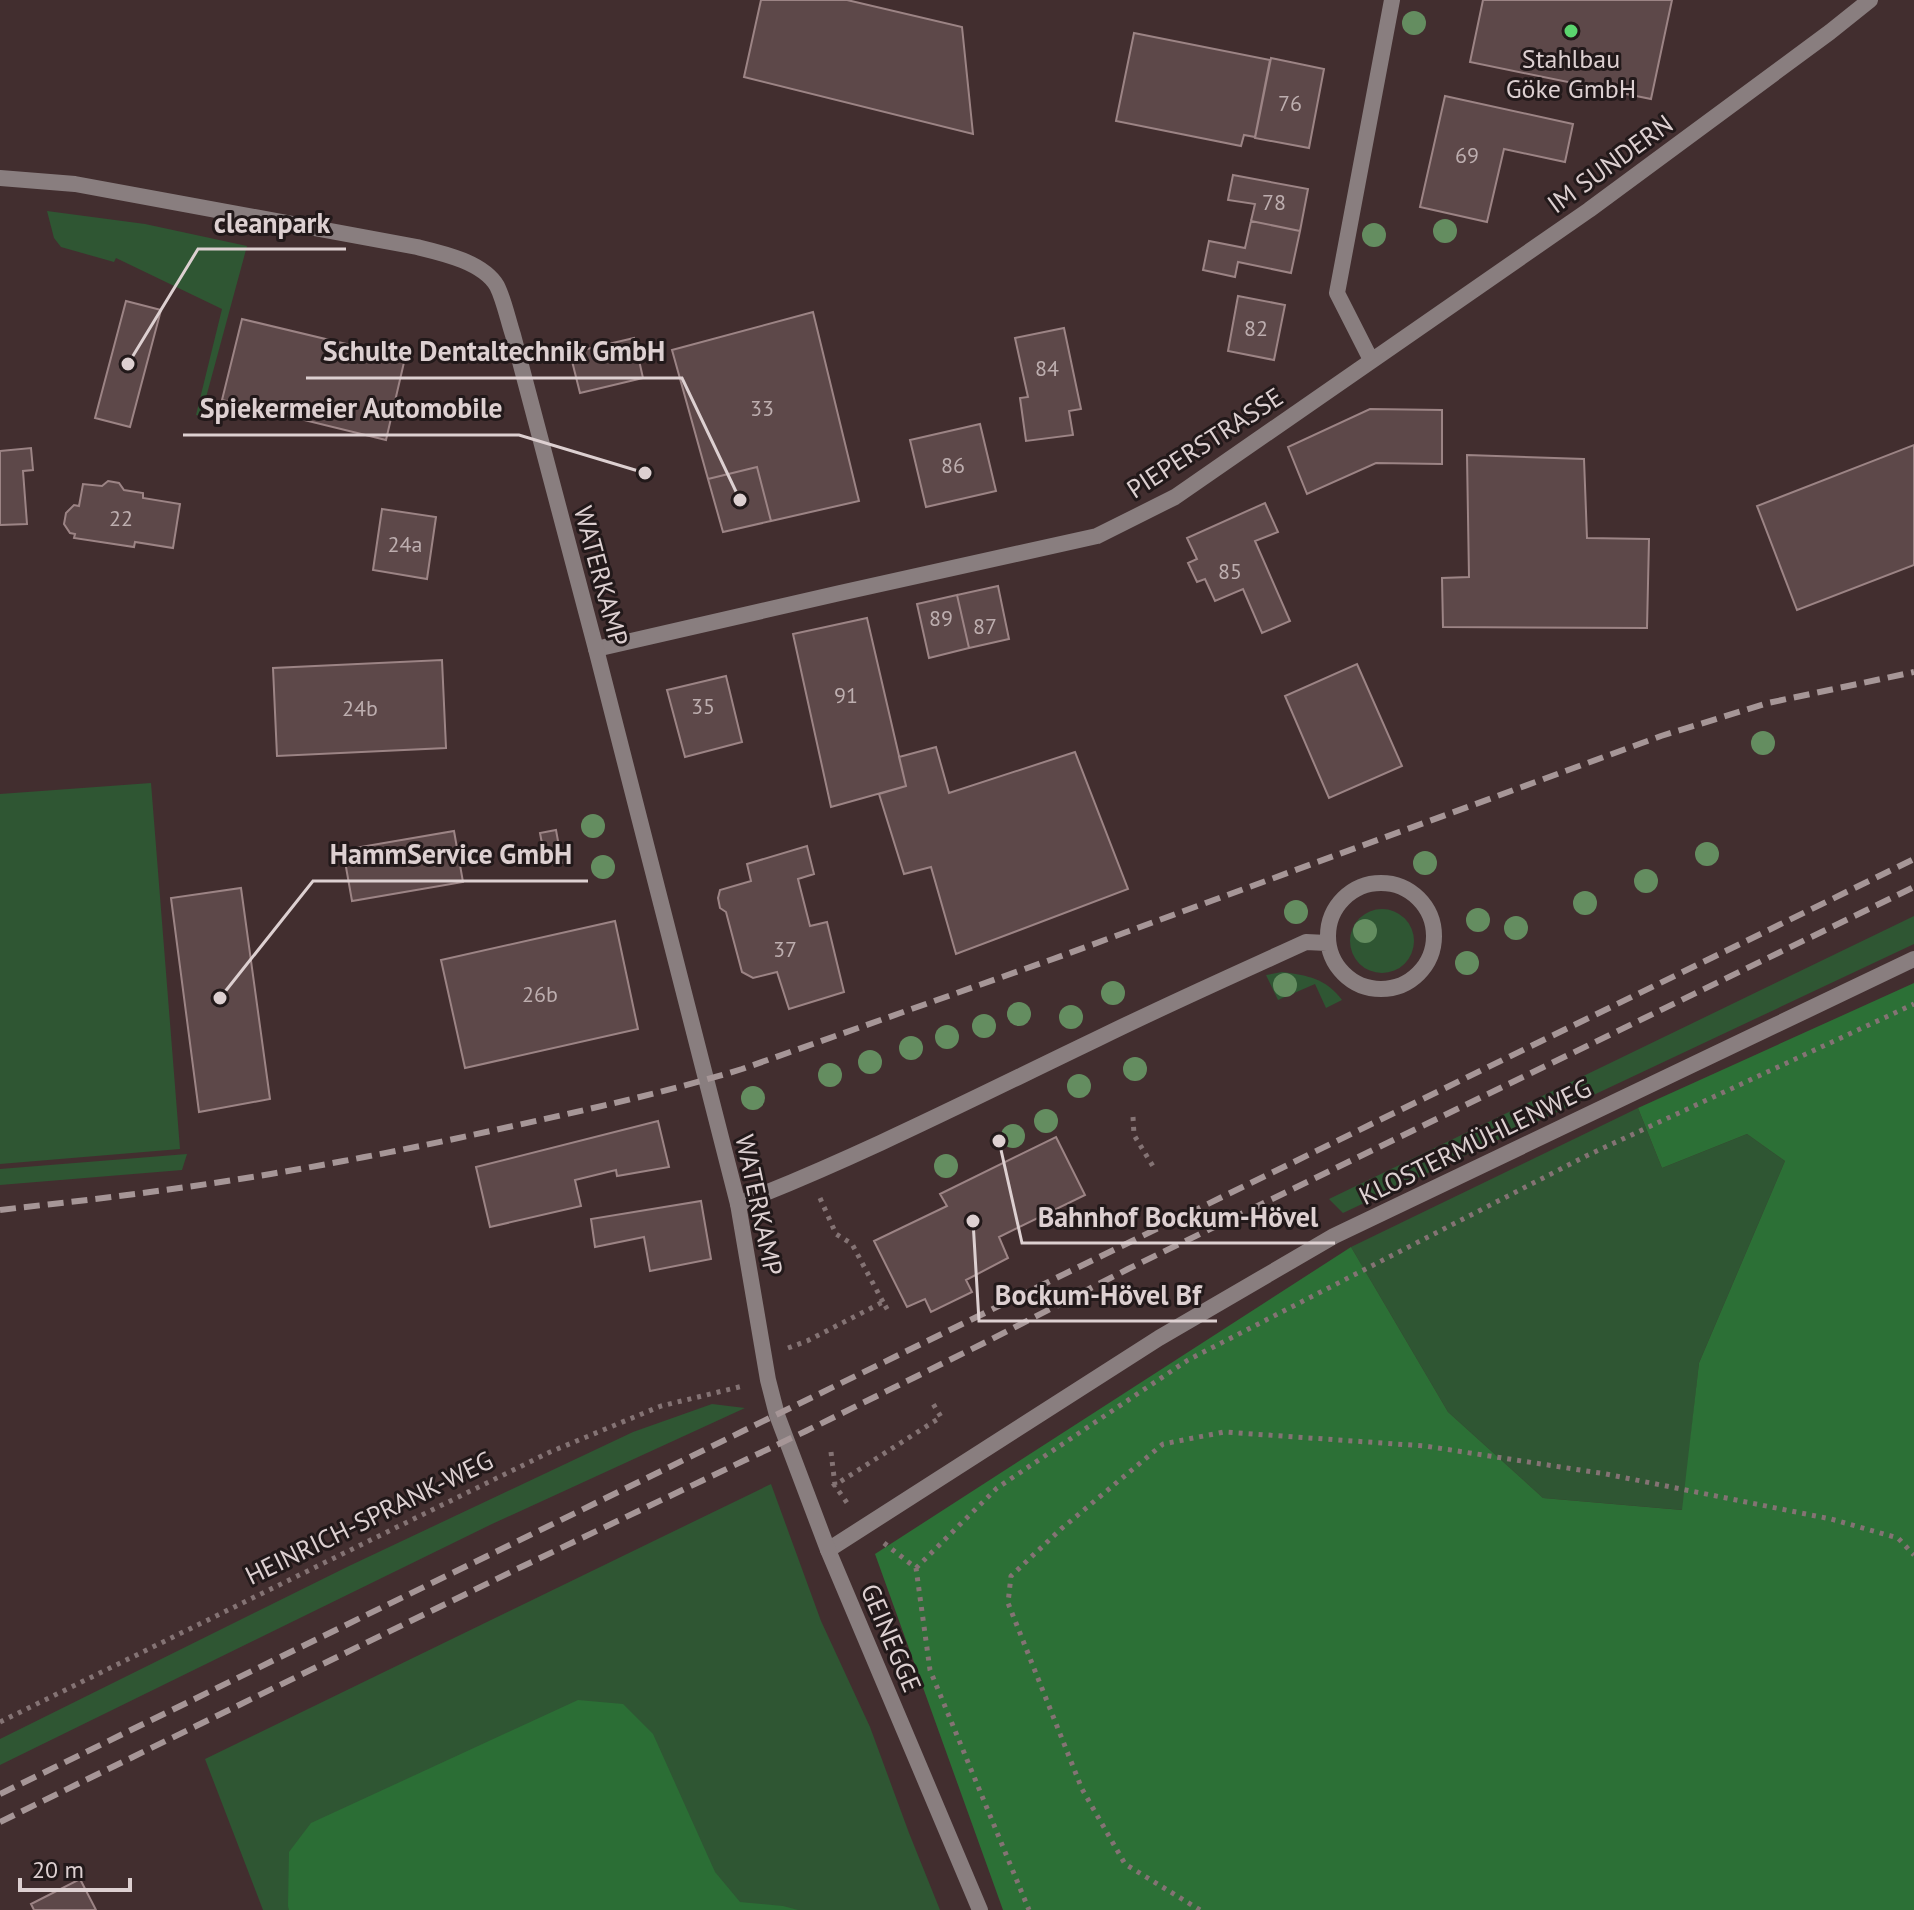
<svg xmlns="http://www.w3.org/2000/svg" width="1914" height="1910" font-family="'PT Sans',sans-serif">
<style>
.green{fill:#2f5633}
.forest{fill:#2c7036}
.water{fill:#2b6e35}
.building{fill:#5d4849;stroke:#9c8485;stroke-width:2}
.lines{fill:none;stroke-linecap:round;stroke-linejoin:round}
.path{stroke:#847374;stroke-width:5;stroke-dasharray:4 6;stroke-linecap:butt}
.service{stroke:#897e7f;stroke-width:16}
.minor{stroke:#897e7f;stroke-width:16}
.tertiary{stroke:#897e7f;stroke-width:16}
.rail{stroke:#a69697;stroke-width:6;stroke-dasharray:16 8;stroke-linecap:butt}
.tree{fill:#648d60}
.poi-dot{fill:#5bd56e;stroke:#22191a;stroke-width:3}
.labels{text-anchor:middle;stroke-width:6;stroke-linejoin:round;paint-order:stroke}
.number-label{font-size:22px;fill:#bdaeaf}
.poi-label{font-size:26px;fill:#ddd0d1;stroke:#22191a}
.street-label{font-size:26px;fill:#ddd0d1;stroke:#22191a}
.leader{fill:none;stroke:#ddd0d1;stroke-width:3}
.callout-dot{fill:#ddd0d1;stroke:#22191a;stroke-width:3}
.callout-label{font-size:28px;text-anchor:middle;font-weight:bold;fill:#ddd0d1;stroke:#22191a;stroke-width:6;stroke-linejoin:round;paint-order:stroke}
</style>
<rect width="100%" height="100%" fill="#422e2f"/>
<path class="green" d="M 47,211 L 145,224 L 247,246 L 201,416 L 196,415 L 222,309 L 116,258 L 114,262 L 61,247 L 54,238 Z
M 151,783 L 180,1149 L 0,1164 L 0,794 Z
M1350 941a32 32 0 1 1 64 0a32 32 0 1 1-64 0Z
M 1914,916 L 1914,944 L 1343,1213 L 1329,1199 Z
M 1282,972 C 1307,975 1327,979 1342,1000 L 1326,1008 L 1315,984 L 1278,1000 L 1266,975 Z
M 1638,1108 L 1662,1168 L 1747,1134 L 1785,1161 L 1699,1363 L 1683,1510 L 1543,1498 L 1448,1412 L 1351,1247 Z
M 187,1154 L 182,1170 L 0,1185 L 0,1169 Z
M 712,1404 L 745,1408 L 492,1524 L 0,1765 L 0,1739 L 349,1566 L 633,1432 Z
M 771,1484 L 821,1621 L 870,1727 L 909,1833 L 940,1910 L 263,1910 L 205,1759 Z"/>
<path class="forest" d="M 1914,983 L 1914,1910 L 1003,1910 L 875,1554 L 1351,1247 L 1448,1412 L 1543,1498 L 1682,1510 L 1699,1363 L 1785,1161 L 1747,1134 L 1662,1168 L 1638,1108 Z"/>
<path class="water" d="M 578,1700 L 623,1704 L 653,1734 L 715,1872 L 740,1902 L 783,1906 L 798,1910 L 289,1910 L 288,1906 L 289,1852 L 311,1823 Z"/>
<path class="building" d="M 761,0 L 847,0 L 962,27 L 973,134 L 744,77 Z
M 1483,0 L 1672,0 L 1651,99 L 1470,62 Z
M 1134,33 L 1270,60 L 1255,137 L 1244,135 L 1241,146 L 1116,121 Z
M 1271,58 L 1324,69 L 1309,148 L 1255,138 Z
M 1445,96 L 1573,124 L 1565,162 L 1504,149 L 1487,222 L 1420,207 Z
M 1233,175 L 1308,189 L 1300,231 L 1251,221 L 1255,204 L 1228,200 Z
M 1251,221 L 1300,231 L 1291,273 L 1238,262 L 1235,277 L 1203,270 L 1209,241 L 1245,248 Z
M 1238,296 L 1285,305 L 1274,360 L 1228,351 Z
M 126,301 L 161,310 L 130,427 L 95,418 Z
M 813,312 L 859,501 L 771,521 L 757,467 L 708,479 L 672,350 Z
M 242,319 L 405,358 L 386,440 L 222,400 Z
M 1064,328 L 1081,409 L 1069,411 L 1073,435 L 1026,441 L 1020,398 L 1028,397 L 1015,338 Z
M 634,338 L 643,378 L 580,393 L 570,353 Z
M 1370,409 L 1442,410 L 1442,464 L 1376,463 L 1307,494 L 1288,447 Z
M 980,424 L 996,491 L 926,507 L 910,440 Z
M 1914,445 L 1914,565 L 1797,610 L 1757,506 Z
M 31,448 L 33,470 L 23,471 L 27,524 L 0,525 L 0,451 Z
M 1467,455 L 1584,459 L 1587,538 L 1649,539 L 1647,628 L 1443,627 L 1442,578 L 1469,577 Z
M 757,467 L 771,521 L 723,532 L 708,479 Z
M 108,481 L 119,483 L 124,490 L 143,493 L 143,498 L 180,504 L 173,548 L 135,542 L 134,547 L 74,538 L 75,534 L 70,533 L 64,524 L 66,513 L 74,505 L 79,506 L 83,484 L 102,486 Z
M 1265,503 L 1278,532 L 1255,541 L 1290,621 L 1262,633 L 1243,589 L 1215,601 L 1205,579 L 1197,582 L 1188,563 L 1197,559 L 1187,538 Z
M 382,509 L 436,517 L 427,579 L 373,570 Z
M 998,586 L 1009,639 L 969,648 L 957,595 Z
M 957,595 L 969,648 L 929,658 L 917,604 Z
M 867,618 L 906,786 L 831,807 L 793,634 Z
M 442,660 L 446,748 L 277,756 L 273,668 Z
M 1357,664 L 1402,766 L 1329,798 L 1285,696 Z
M 726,676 L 742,742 L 685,757 L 667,690 Z
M 936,747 L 949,793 L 1075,752 L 1128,889 L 956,954 L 931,867 L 904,874 L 879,794 L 906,786 L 899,757 Z
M 556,830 L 562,863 L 546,865 L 540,833 Z
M 454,831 L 463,882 L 352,901 L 343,850 Z
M 807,846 L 814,874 L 798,879 L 800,887 L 810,926 L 827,922 L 844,992 L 789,1009 L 777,972 L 753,978 L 742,972 L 726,912 L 720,908 L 718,898 L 720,890 L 751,881 L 747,864 Z
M 241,888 L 270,1099 L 199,1112 L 171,898 Z
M 615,921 L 638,1029 L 465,1068 L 441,960 Z
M 658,1121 L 669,1167 L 617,1176 L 616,1170 L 575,1180 L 581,1206 L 490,1227 L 476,1167 Z
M 1056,1137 L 1085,1195 L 999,1237 L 1008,1258 L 966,1280 L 972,1292 L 931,1312 L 925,1299 L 907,1307 L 874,1241 L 947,1206 L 940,1194 Z
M 701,1201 L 711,1259 L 650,1271 L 644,1237 L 595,1247 L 591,1219 Z
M 80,1879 L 96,1910 L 34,1910 L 31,1904 Z"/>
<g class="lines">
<path class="path" d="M 1133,1117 L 1134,1135 L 1154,1168
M 820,1198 L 836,1234 L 852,1244 L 883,1302
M 788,1348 L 807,1341 L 883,1302 L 890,1314
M 831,1452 L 835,1485 L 941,1417 L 932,1402
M 833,1483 L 850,1507
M 884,1543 L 916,1568 L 930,1670 L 1029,1910
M 916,1568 L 997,1488 L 1188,1360 L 1586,1156 L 1914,1004
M 0,1722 L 550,1452 L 661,1406 L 743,1386
M 1200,1910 L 1125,1864 L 1082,1789 L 1008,1603 L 1011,1576 L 1061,1529 L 1163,1444 L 1224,1432 L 1425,1446 L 1606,1474 L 1831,1519 L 1898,1538 L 1914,1555"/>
<path class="service" d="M1328 936a53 53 0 1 1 106 0a53 53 0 1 1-106 0Z
M 738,1204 C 861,1156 978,1096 1097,1039 C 1166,1005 1236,974 1306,942 L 1327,943"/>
<path class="minor" d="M 1371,360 L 1337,293 L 1392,0
M 596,649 L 840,593 L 1097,536 L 1175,497 L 1589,210 L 1830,32 L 1870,0
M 828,1550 L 1159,1338 L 1334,1236 L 1914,959"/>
<path class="tertiary" d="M 0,178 L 75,184 L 417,247 C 442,253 483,262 497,286 C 504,300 508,320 513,335 L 596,649 L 738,1204 L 768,1380 L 777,1415 L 828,1550 L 980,1910"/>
<path class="rail" d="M 0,1210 C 50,1204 100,1199 150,1192 C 272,1176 393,1153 513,1126 C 590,1109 667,1092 742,1069 L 1053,959 L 1661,736 L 1768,703 L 1914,672
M 0,1794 L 1914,859
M 0,1822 L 517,1569 L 806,1431 L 986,1342 L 1128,1269 L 1914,887"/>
</g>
<g class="tree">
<circle cx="1414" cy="23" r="12"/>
<circle cx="1445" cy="231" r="12"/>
<circle cx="1374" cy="235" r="12"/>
<circle cx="1763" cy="743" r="12"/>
<circle cx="593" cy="826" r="12"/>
<circle cx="1707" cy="854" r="12"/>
<circle cx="1425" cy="863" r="12"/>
<circle cx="603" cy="867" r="12"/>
<circle cx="1646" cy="881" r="12"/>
<circle cx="1585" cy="903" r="12"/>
<circle cx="1296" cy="912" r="12"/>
<circle cx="1478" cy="920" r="12"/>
<circle cx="1516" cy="928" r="12"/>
<circle cx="1365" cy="931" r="12"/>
<circle cx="1467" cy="963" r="12"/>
<circle cx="1285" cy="985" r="12"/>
<circle cx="1113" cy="993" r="12"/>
<circle cx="1019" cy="1014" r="12"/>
<circle cx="1071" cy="1017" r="12"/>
<circle cx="984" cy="1026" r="12"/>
<circle cx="947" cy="1037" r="12"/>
<circle cx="911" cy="1048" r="12"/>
<circle cx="870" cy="1062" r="12"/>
<circle cx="1135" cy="1069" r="12"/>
<circle cx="830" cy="1075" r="12"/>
<circle cx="1079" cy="1086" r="12"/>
<circle cx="753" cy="1098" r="12"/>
<circle cx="1046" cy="1121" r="12"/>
<circle cx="1013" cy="1136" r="12"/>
<circle cx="946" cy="1166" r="12"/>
</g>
<circle class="poi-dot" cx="1571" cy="31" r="8"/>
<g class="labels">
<g class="number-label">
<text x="1290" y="111">76</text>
<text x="1467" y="163">69</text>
<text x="1274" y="210">78</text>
<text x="1256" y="336">82</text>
<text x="1047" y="376">84</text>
<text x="762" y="416">33</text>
<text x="953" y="473">86</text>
<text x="121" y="526">22</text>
<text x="405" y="552">24a</text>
<text x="1230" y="579">85</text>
<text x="941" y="626">89</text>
<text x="985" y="634">87</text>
<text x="846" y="703">91</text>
<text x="703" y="714">35</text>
<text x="360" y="716">24b</text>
<text x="785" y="957">37</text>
<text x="540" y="1002">26b</text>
</g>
<g class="poi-label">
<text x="1571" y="68">Stahlbau<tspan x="1571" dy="30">Göke GmbH</tspan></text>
</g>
<g class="street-label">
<text transform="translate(1610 164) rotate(-36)" y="9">IM SUNDERN</text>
<text transform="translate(1205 443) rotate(-33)" y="9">PIEPERSTRASSE</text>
<text transform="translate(601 576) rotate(75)" y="9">WATERKAMP</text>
<text transform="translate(1475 1142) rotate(-26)" y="9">KLOSTERMÜHLENWEG</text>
<text transform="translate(759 1205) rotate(78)" y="9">WATERKAMP</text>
<text transform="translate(369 1518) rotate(-26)" y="9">HEINRICH-SPRANK-WEG</text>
<text transform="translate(891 1638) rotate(67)" y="9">GEINEGGE</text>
</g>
</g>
<path class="leader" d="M128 364L198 249H346M740 500L682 378H306M645 473L519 435H183M220 998L313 881H588M999 1141L1022 1243H1335M973 1221L979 1321H1217"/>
<g class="callout-dot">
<circle cx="128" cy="364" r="8"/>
<circle cx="740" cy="500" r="8"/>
<circle cx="645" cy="473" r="8"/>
<circle cx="220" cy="998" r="8"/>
<circle cx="999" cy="1141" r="8"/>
<circle cx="973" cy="1221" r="8"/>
</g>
<g class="callout-label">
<text x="272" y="233">cleanpark</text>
<text x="494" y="361">Schulte Dentaltechnik GmbH</text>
<text x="351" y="418">Spiekermeier Automobile</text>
<text x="451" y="864">HammService GmbH</text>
<text x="1178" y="1227">Bahnhof Bockum-Hövel</text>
<text x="1098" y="1305">Bockum-Hövel Bf</text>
</g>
<path d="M20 1878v12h110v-12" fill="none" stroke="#ddd0d1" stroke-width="4"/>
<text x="32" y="1878" font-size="24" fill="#ddd0d1" stroke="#22191a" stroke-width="6" paint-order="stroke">20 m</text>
</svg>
